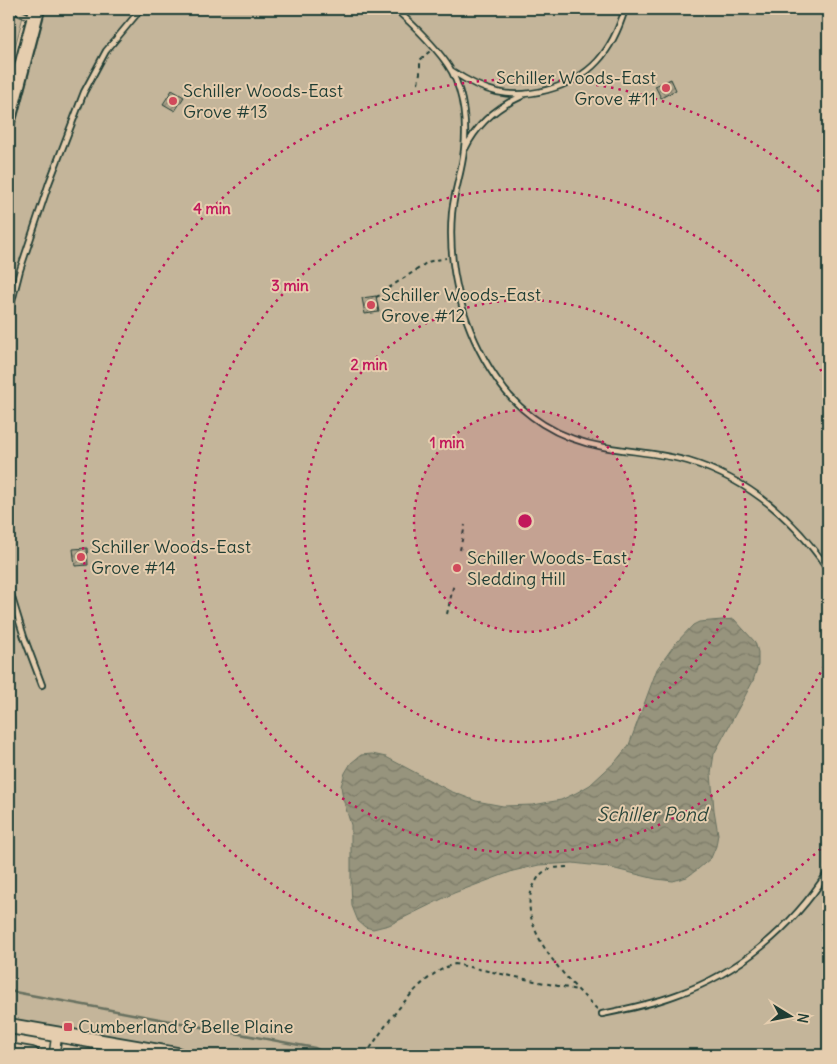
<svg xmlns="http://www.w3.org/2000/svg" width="837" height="1064" font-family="Delius,sans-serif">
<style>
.grass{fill:url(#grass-tufts);stroke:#727967}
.park{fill:#c4b59a;stroke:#727967}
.water{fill:url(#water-waves);stroke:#677160}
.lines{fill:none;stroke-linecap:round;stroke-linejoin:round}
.stream{stroke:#677160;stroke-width:2.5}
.building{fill:url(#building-cross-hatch);stroke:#1f3d34}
.lane-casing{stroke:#1f3d34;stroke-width:8}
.street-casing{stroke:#1f3d34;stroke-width:12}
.primary-casing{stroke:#1f3d34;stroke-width:18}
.path{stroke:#1f3d34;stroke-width:2;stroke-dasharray:4 4;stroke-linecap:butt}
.lane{stroke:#e5cdae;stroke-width:4.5}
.street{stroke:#e5cdae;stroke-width:9}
.primary{stroke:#e5cdae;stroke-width:14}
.ring{fill:none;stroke:#c2185b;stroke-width:2.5;stroke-dasharray:2.5 5}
.poi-dot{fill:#d1495b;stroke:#e5cdae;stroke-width:2}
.labels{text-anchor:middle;stroke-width:4;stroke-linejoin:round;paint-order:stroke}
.poi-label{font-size:18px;fill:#1f3d34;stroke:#e5cdae;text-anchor:start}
.water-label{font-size:19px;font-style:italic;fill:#2b463b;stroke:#e5cdae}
.centre{fill:#c2185b;stroke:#e5cdae;stroke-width:2.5}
.ring-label{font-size:15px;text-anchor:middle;font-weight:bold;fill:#c2185b;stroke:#e5cdae;stroke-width:4;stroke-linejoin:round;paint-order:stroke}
</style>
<defs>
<pattern id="grass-tufts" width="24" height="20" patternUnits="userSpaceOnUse" patternTransform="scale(1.25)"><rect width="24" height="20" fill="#c4b59a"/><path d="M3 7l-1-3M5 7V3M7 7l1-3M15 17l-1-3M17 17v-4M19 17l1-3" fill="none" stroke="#9f947e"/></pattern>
<pattern id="water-waves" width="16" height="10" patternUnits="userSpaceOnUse" patternTransform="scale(1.25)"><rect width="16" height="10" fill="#97947d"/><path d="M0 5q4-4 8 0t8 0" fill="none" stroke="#7b7a67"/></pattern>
<pattern id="building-cross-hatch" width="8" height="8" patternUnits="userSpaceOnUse" patternTransform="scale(1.25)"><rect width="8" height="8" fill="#aea48c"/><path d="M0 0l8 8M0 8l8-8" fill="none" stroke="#8d8773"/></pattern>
</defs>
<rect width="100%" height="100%" fill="#e5cdae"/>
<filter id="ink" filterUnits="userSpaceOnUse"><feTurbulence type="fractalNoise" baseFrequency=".02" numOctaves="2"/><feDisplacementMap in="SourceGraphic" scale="10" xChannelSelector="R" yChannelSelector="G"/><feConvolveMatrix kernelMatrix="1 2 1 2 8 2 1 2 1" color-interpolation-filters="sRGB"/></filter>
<g filter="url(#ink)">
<path class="grass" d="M 100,1049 L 142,1055 L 77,1055 L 78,1051 Z"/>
<path class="park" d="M 9,9 L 25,9 L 9,70 Z
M 46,9 L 828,9 L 828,1055 L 214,1055 L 9,1019 L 9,150 Z"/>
<path class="water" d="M 734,619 L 755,642 L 758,652 L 758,665 L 753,681 L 714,754 L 711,773 L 714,810 L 718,834 L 716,846 L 711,858 L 698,869 L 687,877 L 673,881 L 656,879 L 607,867 L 573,863 L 539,865 L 513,871 L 454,893 L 389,925 L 373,929 L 365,927 L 358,921 L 352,906 L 351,882 L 351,825 L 343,799 L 341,786 L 345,773 L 351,763 L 361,755 L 372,754 L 386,757 L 450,791 L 476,801 L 503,806 L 533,805 L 561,800 L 576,793 L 590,785 L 616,761 L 629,745 L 657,669 L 675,644 L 693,625 L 699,622 Z"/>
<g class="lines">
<path class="stream" d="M 9,991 L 315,1048 L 329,1055"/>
</g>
<path class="building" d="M 671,79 L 676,90 L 661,98 L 655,86 Z
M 172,90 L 184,97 L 175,111 L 163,104 Z
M 376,296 L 379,312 L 365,314 L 362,298 Z
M 87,548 L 88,565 L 75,566 L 73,549 Z"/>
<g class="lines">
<defs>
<path id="lane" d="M 11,9 L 32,18
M 395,9 C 412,23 442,53 452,72 C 464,95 467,125 464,150 C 462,171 454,192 452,213 C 447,270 464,331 496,378 C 521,416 559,439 604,447 C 632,452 660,453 688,461 C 748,479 793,518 828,569
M 452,71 C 484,92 509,100 547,90 C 591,78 612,52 625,9
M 465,149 C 477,124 497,107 522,96
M 9,313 L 20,270 L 49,183 L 84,92 L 106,51 L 141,9
M 9,588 L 24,637 L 42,685
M 602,1014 C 627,1009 652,1004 676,995 C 739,973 792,928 828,872"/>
<path id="street" d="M 54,1055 L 57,1034"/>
<path id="primary" d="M 9,116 L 37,9
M 9,1026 L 177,1055
M 9,1051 L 32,1055"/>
</defs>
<use href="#lane" class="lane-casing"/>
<use href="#street" class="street-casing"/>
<use href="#primary" class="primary-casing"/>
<path class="path" d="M 418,83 L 420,73 L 420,60 L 430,51
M 376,297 L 385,293 L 390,287 L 421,267 L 427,262 L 446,258
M 460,550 L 465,525
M 447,614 L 454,583
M 567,867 C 548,868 542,868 533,887 C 515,928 571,984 598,1010
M 821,930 L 828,923
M 366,1055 C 385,1025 420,973 455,964 L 577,990"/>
<use href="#lane" class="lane"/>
<use href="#street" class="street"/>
<use href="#primary" class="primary"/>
</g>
</g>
<circle cx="525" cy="521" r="111" fill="#c2185b" fill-opacity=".12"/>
<g class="ring">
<circle cx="525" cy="521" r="111"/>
<circle cx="525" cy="521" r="221"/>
<path d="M827 659A332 332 0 1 1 827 383"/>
<path d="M826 844A442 442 0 1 1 826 198"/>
</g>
<g class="poi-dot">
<circle cx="666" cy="88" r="5"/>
<circle cx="173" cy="101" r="5"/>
<circle cx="371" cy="305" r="5"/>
<circle cx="81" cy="557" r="5"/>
<circle cx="457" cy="568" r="5"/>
<rect x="63" y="1022" width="10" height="10" rx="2.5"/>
</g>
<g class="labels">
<g class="poi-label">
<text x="656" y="84" text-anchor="end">Schiller Woods-East<tspan x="656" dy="21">Grove #11</tspan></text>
<text x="183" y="97">Schiller Woods-East<tspan x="183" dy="21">Grove #13</tspan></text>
<text x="381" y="301">Schiller Woods-East<tspan x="381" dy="21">Grove #12</tspan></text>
<text x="91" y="553">Schiller Woods-East<tspan x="91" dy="21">Grove #14</tspan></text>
<text x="467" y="564">Schiller Woods-East<tspan x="467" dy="21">Sledding Hill</tspan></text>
<text x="78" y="1033">Cumberland &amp; Belle Plaine</text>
</g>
<g class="water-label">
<text x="652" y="821">Schiller Pond</text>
</g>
</g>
<circle cx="525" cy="521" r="8" class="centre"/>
<g class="ring-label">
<text x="212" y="214">4 min</text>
<text x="290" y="291">3 min</text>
<text x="369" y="370">2 min</text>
<text x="447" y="448">1 min</text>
</g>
<rect width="837" height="1064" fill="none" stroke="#e5cdae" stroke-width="30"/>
<rect x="15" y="15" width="807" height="1034" fill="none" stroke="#1f3d34" stroke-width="2" filter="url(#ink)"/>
<g transform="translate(790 1016) rotate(100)" stroke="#e5cdae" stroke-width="4" paint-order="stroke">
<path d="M0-4L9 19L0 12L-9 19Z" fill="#1f3d34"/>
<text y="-8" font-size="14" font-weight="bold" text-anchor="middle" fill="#1f3d34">N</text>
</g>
</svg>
